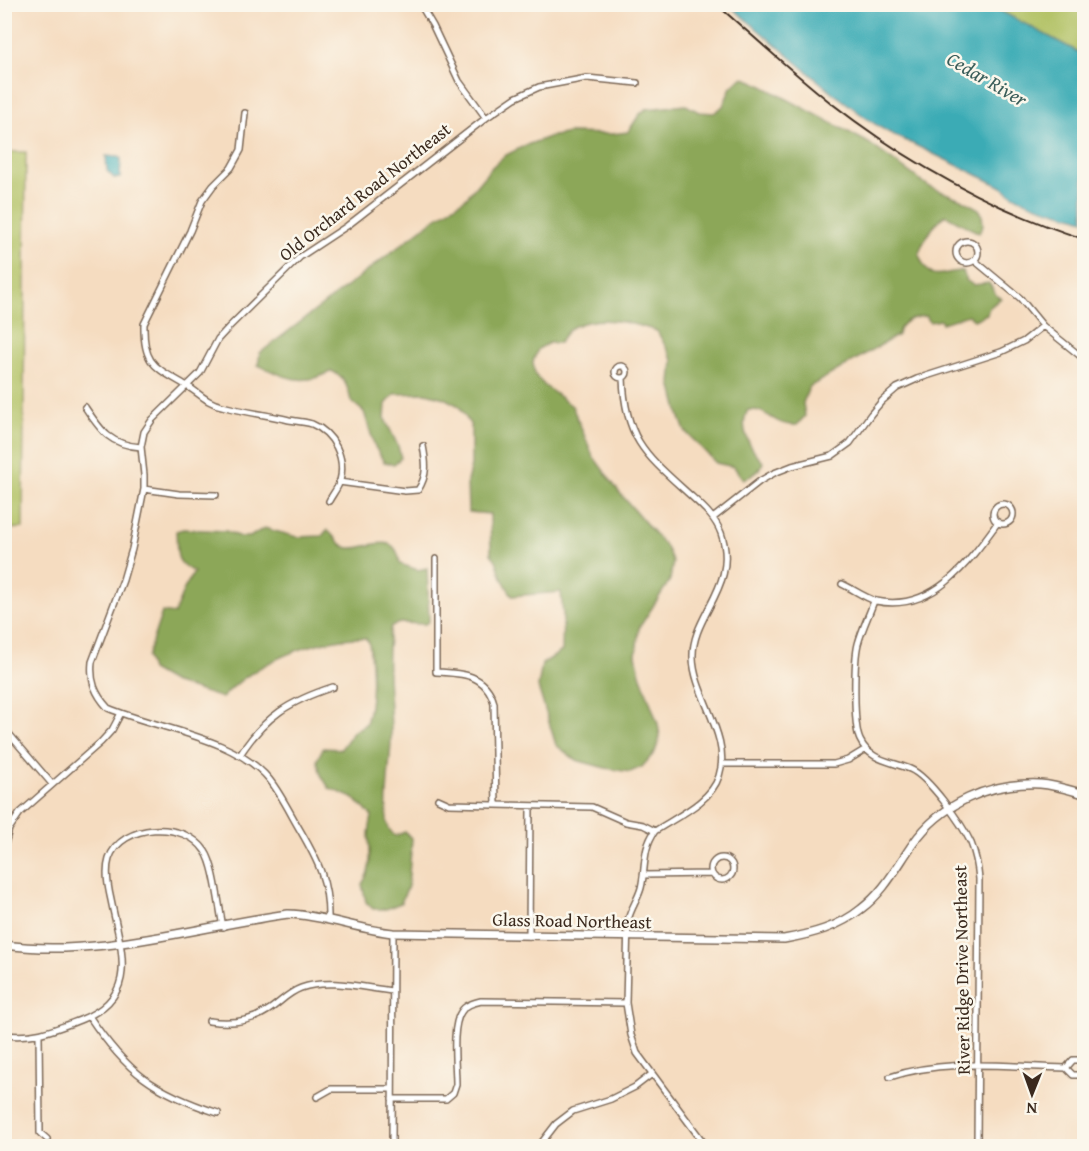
<svg xmlns="http://www.w3.org/2000/svg" width="1089" height="1151" font-family="'Gentium Book Plus',serif">
<style>
.green{fill:#b1c163;stroke:#767640;stroke-width:1.5}
.forest{fill:#8ca759;stroke:#64683c;stroke-width:1.5}
.water{fill:#3aabb5;stroke:#3a6a6a;stroke-width:1.5}
.lines{fill:none;stroke-linecap:round;stroke-linejoin:round}
.street-casing{stroke:#7c6857;stroke-width:8}
.secondary-casing{stroke:#7c6857;stroke-width:10}
.street{stroke:#fff;stroke-width:5}
.secondary{stroke:#fff;stroke-width:7}
.rail{stroke:#3b2a1e;stroke-width:2}
.labels{text-anchor:middle;stroke-width:5;stroke-linejoin:round;paint-order:stroke}
.street-label{font-size:18px;fill:#3b2a1e;stroke:#fbf7ec}
.water-label{font-size:20px;font-style:italic;fill:#3b5e5a;stroke:#fbf7ec}
</style>
<rect width="100%" height="100%" fill="#fbf7ec"/>
<filter id="ink" filterUnits="userSpaceOnUse"><feTurbulence type="fractalNoise" baseFrequency=".0167" numOctaves="2"/><feDisplacementMap in="SourceGraphic" scale="12" xChannelSelector="R" yChannelSelector="G"/><feConvolveMatrix kernelMatrix="1 2 1 2 8 2 1 2 1" color-interpolation-filters="sRGB"/></filter>
<filter id="wash" filterUnits="userSpaceOnUse"><feTurbulence type="fractalNoise" baseFrequency=".008" numOctaves="4" result="noise"/><feDisplacementMap in="SourceGraphic" scale="24" xChannelSelector="R" yChannelSelector="G"/><feGaussianBlur stdDeviation="1.35" result="paint"/><feColorMatrix in="noise" values="0 0 0 0 0 0 0 0 0 0 0 0 0 0 0 0 0 1.4 0 .05"/><feComposite in="paint" operator="in"/></filter>
<g filter="url(#wash)">
<rect width="100%" height="100%" fill="#f5dcc0"/>
<path class="green" d="M 989,5 L 1084,5 L 1084,55 Z
M 4,152 L 26,152 L 23,528 L 4,529 Z"/>
<path class="forest" d="M 743,77 L 759,84 L 867,142 L 930,187 L 961,199 L 979,209 L 982,214 L 983,225 L 979,233 L 946,215 C 937,219 920,245 919,255 C 931,286 939,271 963,271 L 966,280 L 973,285 L 989,283 L 996,295 L 1001,298 L 989,308 L 987,314 L 974,320 L 968,315 L 942,323 L 940,320 L 930,322 L 926,316 C 914,317 899,321 898,335 L 809,387 L 803,403 L 805,416 L 797,425 C 774,427 768,408 748,410 C 738,427 750,449 763,462 C 760,472 752,476 743,479 L 734,467 L 716,463 L 685,431 L 679,415 L 671,383 L 673,360 L 657,331 C 632,323 600,314 575,326 C 568,328 563,337 559,343 L 549,343 L 538,349 L 533,362 L 535,375 L 545,386 L 572,406 L 593,456 L 619,492 L 666,547 L 673,562 L 670,580 L 639,628 L 636,655 L 640,674 L 658,724 L 660,737 L 655,752 L 642,767 L 630,772 L 605,768 L 576,760 L 556,745 L 538,687 L 542,664 L 562,651 L 563,615 L 561,592 L 512,596 L 502,578 L 496,560 L 491,554 L 490,514 L 468,512 L 467,481 L 471,466 L 471,426 L 459,406 L 444,398 L 426,393 L 395,394 L 386,404 L 385,419 L 398,446 L 401,458 L 394,464 L 384,462 L 375,447 L 364,412 L 351,401 C 348,387 345,378 332,371 C 303,387 286,378 258,365 L 260,353 L 436,218 L 466,198 L 492,167 L 504,156 L 524,146 L 549,137 L 569,133 L 612,134 L 628,132 L 639,115 L 646,109 L 686,105 L 699,112 L 714,113 L 723,106 L 731,87 Z
M 264,528 L 297,537 L 322,536 L 327,530 C 334,535 340,547 349,548 C 369,550 396,528 400,564 L 418,570 L 427,568 L 429,621 L 425,624 L 400,623 L 391,626 C 383,664 392,703 391,741 C 390,767 385,794 387,820 C 387,827 390,831 395,836 L 405,832 L 412,839 L 408,886 L 401,903 L 386,909 L 373,909 L 366,902 L 362,884 C 373,868 370,854 369,836 C 369,829 371,822 372,816 L 353,798 L 329,788 L 321,775 L 317,760 L 323,748 L 341,749 L 354,731 L 366,724 C 374,696 372,671 369,642 L 365,638 C 319,636 253,663 222,698 L 172,682 L 151,670 L 147,657 L 162,612 L 174,614 L 184,589 L 194,572 C 172,561 178,553 176,531 L 183,529 L 226,531 L 240,537 L 250,537 Z"/>
<path class="water" d="M 729,5 L 989,5 L 1084,55 L 1084,220 C 1057,211 1024,206 1002,187 L 886,131 L 870,121 L 829,90 Z
M 106,156 L 119,157 L 121,159 L 120,178 L 114,178 L 107,171 Z"/>
</g>
<g filter="url(#ink)">
<g class="lines">
<defs>
<path id="street" d="M 420,4 L 433,26 L 459,81 L 486,118
M 245,113 L 241,150 L 231,168 L 213,186 L 202,201 L 190,231 L 144,324 C 143,366 156,367 187,386 C 199,393 207,403 222,406 C 244,412 267,415 289,420 C 296,421 305,422 312,424 C 334,433 346,458 340,481 C 338,488 332,495 329,501
M956 252a11 11 0 1 1 22 0a11 11 0 1 1-22 0Z
M 974,260 L 1020,298 L 1043,326 L 1084,359
M615 372a6 6 0 1 1 12 0a6 6 0 1 1-12 0Z
M 623,378 C 625,440 647,456 690,495 C 702,506 715,517 721,533 C 740,586 691,615 693,658 C 694,696 732,737 719,776 C 711,802 676,817 655,831 C 642,849 646,868 641,888 C 638,899 631,908 628,920 L 626,1003 L 631,1035 L 637,1053 L 706,1146
M 85,407 C 101,431 110,445 141,447
M 339,482 L 405,491 L 418,490 C 428,475 426,462 423,446
M 144,489 L 179,494 L 216,495
M993 514a10 10 0 1 1 20 0a10 10 0 1 1-20 0Z
M 713,518 L 760,481 L 774,473 L 792,466 L 832,456 L 850,443 L 871,414 L 882,401 L 897,388 L 917,379 L 1001,352 L 1024,341 L 1043,326
M 436,559 L 436,672 C 462,673 486,674 494,703 L 496,805
M 842,584 C 853,589 865,598 876,601 C 933,613 969,562 998,522
M 874,601 C 869,615 862,629 858,644 C 854,660 853,726 860,740 C 870,761 891,761 910,769 C 929,777 962,824 971,843 C 976,855 978,867 979,879 L 977,1146
M 4,728 L 52,784
M 240,755 C 265,716 290,701 333,687
M 722,764 L 834,764 L 848,760 L 866,749
M 438,799 L 449,804 L 592,807 L 626,822 L 643,825 L 655,831
M 4,848 L 9,829 L 20,813 L 101,742 L 112,730 L 121,713
M711 869a11 11 0 1 1 22 0a11 11 0 1 1-22 0Z
M 644,875 L 712,874
M 328,920 C 329,882 318,861 300,830 C 290,813 281,794 269,779 C 234,737 157,729 108,708 C 95,694 90,681 92,662 L 123,580 L 132,549 L 144,489 L 144,475 L 141,447 L 144,432 L 152,420 L 200,373 L 218,339 L 230,326 L 300,257 L 347,226 L 486,118 L 515,98 L 539,87 L 587,78 L 637,83
M 529,936 L 530,806
M 89,1016 C 127,1073 154,1092 218,1113
M 209,1021 C 229,1024 248,1023 267,1011 C 279,1004 287,993 301,988 C 328,978 364,988 392,991
M 4,1035 C 36,1038 51,1031 80,1020 C 141,996 121,951 111,900 C 108,887 105,872 109,859 C 121,823 185,820 205,851 C 215,865 219,908 223,927
M 39,1035 L 40,1133 L 47,1139
M 1066,1068 L 1073,1060 L 1084,1060
M 890,1077 C 945,1058 1008,1067 1066,1068 L 1073,1075 L 1084,1075
M 317,1097 L 331,1089 L 392,1089
M 392,1099 L 446,1099 L 453,1093 L 456,1084 C 456,1066 451,1027 461,1012 C 465,1005 473,1003 481,1001 L 626,1003
M 392,1146 L 393,933
M 539,1146 L 556,1124 L 573,1111 L 611,1099 L 635,1087 L 652,1074"/>
<path id="secondary" d="M 4,945 C 100,958 194,927 288,914 C 323,915 357,929 393,933 L 784,939 C 812,934 839,927 861,909 C 884,892 896,868 912,845 C 941,803 990,782 1040,784 C 1055,785 1070,790 1084,794"/>
</defs>
<use href="#street" class="street-casing"/>
<use href="#secondary" class="secondary-casing"/>
<use href="#street" class="street"/>
<use href="#secondary" class="secondary"/>
<path class="rail" d="M 716,4 C 754,37 792,72 831,103 C 907,162 993,210 1084,239"/>
</g>
</g>
<g class="labels">
<g class="street-label">
<text transform="translate(365 192) rotate(-38)" y="6">Old Orchard Road Northeast</text>
<text transform="translate(572 921) rotate(1)" y="6">Glass Road Northeast</text>
<text transform="translate(962 970) rotate(-91)" y="6">River Ridge Drive Northeast</text>
</g>
<g class="water-label">
<text transform="translate(987 79) rotate(30)" y="7">Cedar River</text>
</g>
</g>
<rect width="1089" height="1151" fill="none" stroke="#fbf7ec" stroke-width="24"/>
<g transform="translate(1032 1094) rotate(181)" stroke="#fbf7ec" stroke-width="4.5" paint-order="stroke">
<path d="M0-4.5L10 22L0 15L-10 22Z" fill="#3b2a1e"/>
<text y="-9" font-size="16" font-weight="bold" text-anchor="middle" fill="#3b2a1e">N</text>
</g>
</svg>
